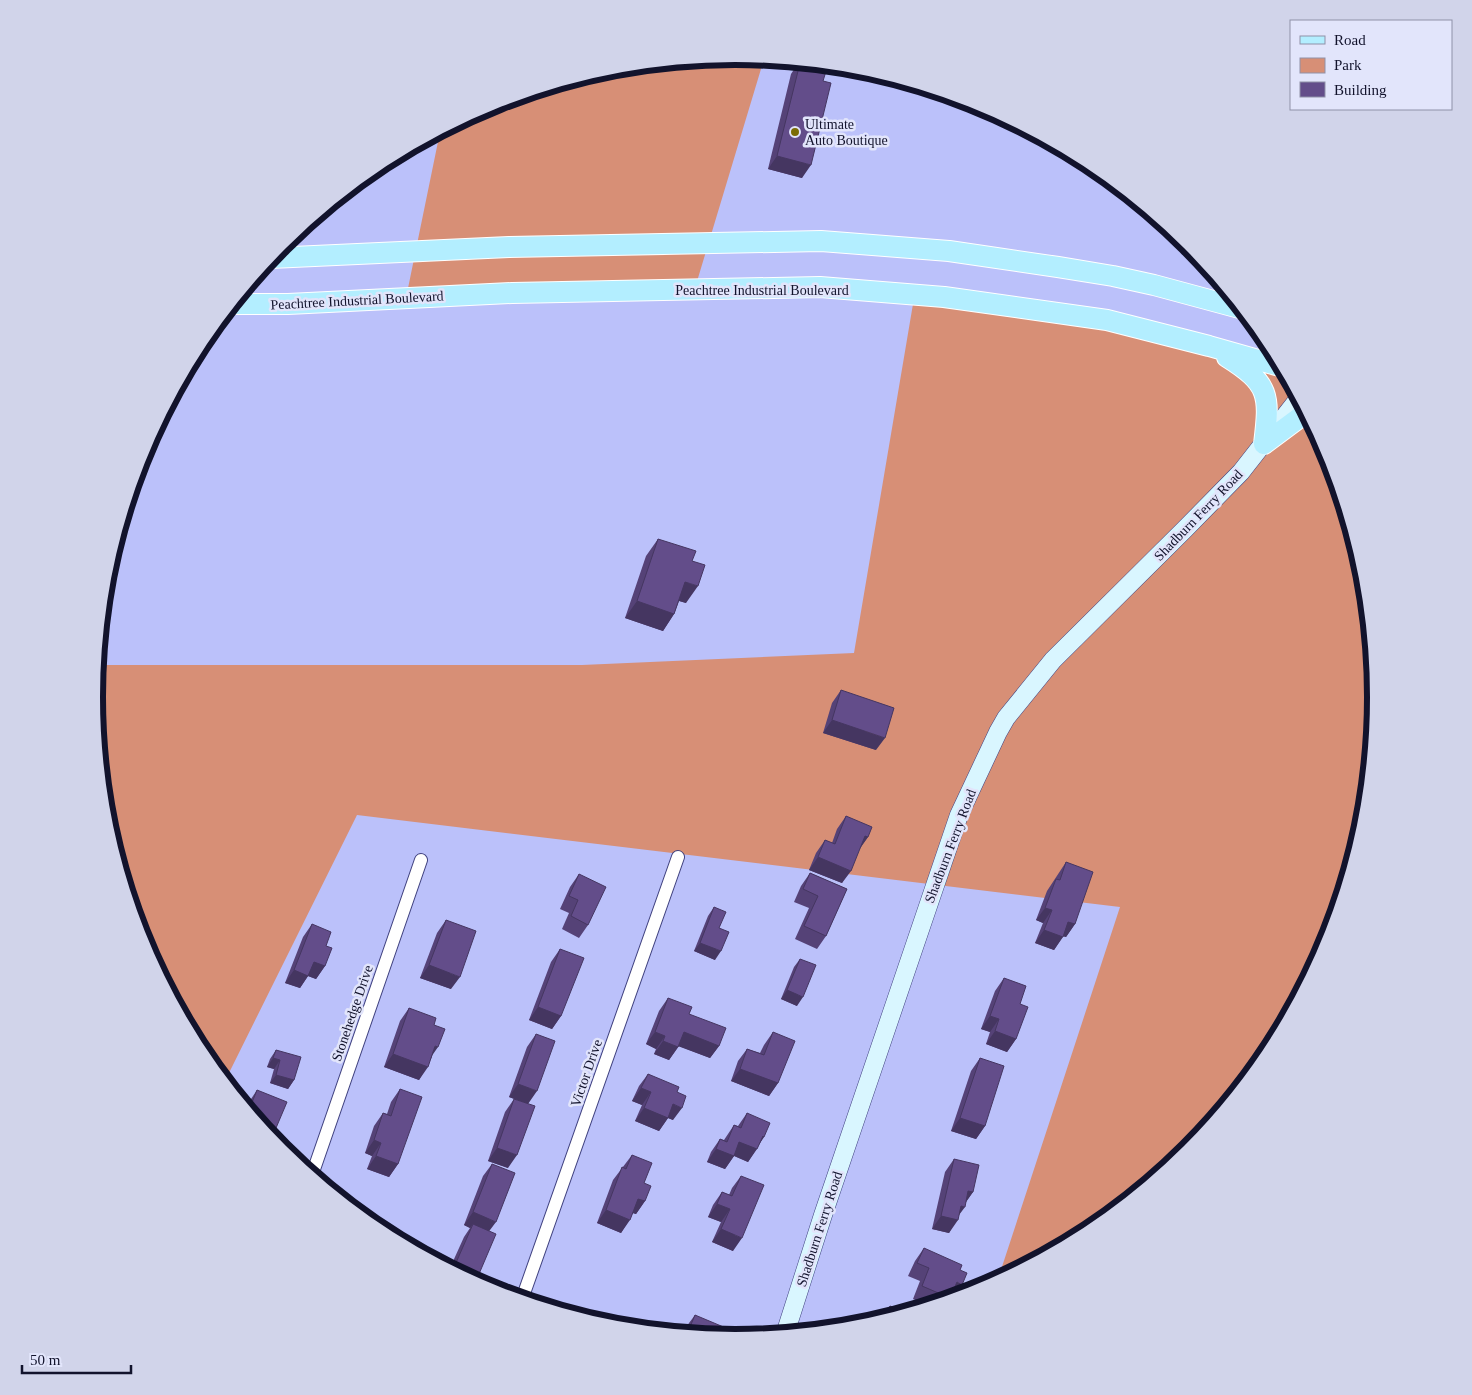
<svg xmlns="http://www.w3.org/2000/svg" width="1472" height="1395" font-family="Georgia,serif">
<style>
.green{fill:#d78f76}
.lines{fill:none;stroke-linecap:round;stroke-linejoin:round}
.street-casing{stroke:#40427f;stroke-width:14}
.secondary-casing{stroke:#40427f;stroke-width:19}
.primary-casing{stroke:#fff;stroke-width:22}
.street{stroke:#fff;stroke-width:12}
.secondary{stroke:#d9f6ff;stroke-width:18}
.primary{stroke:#b3eeff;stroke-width:20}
.wall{fill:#554277}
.shaded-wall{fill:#453661}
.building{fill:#634d8a;stroke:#453661}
.poi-dot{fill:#7b6c05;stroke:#e2e5fb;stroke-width:2}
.labels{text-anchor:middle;stroke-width:5;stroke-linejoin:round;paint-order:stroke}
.poi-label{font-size:14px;fill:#12132c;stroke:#e2e5fb;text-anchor:start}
.street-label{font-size:14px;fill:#12132c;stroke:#e2e5fb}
.rim{fill:none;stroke:#12132c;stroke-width:6}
</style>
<rect width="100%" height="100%" fill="#bbc1fa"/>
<path class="green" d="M 736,56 L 764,59 L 695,288 L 406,298 L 440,132 L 491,105 L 611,69 Z
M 913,304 L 1135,323 L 1284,369 L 1329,452 L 1365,573 L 1377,698 L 1365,823 L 1328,943 L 1269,1054 L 1189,1151 L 1092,1231 L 997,1282 L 1120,907 L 357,815 L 225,1081 L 203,1054 L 143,943 L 107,822 L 95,697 L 98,665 L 582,665 L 854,653 Z"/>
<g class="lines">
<defs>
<path id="street" d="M 312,1175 L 421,860
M 522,1299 L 678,857"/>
<path id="secondary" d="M 785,1334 L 823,1215 L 959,815 L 998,732 L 1006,718 L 1053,660 L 1185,529 L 1241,472 L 1299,398"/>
<path id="primary" d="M 271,258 L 509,247 L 821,241 L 949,251 L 1058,267 L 1113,276 L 1154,285 L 1243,309
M 233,304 L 288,304 L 512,293 L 820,287 L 944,297 L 1107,320 L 1209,346 L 1283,367
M 1227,357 C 1270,384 1270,395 1264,444
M 1264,444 L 1307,412"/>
</defs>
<use href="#street" class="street-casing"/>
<use href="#secondary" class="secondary-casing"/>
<use href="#primary" class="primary-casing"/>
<use href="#street" class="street"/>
<use href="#secondary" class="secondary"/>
<use href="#primary" class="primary"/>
</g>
<path class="wall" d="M 799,62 L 810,64 L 823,81 L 802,178 L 768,169 L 791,74 Z
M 658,539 L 692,561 L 686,603 L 679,601 L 674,614 L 663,631 L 625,618 L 646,556 Z
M 841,690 L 876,750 L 823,733 L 832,703 Z
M 846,816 L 868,837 L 859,849 L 842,883 L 809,870 L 816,853 L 825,840 L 832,843 L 837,829 Z
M 1066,862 L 1075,924 L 1066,937 L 1063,936 L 1054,950 L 1035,943 L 1043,923 L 1036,920 L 1047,891 Z
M 810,873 L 847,889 L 826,936 L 817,949 L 795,939 L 809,908 L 794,902 L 801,886 Z
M 579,874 L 588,925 L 579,938 L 562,929 L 569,913 L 560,909 L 570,887 Z
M 714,907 L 719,928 L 715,960 L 694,951 L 708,916 Z
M 446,920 L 451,989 L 420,978 L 437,933 Z
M 312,924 L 326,946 L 325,966 L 316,979 L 308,976 L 300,988 L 285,983 L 303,937 Z
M 560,949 L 561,1016 L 552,1029 L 529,1020 L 551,962 Z
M 800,959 L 797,1006 L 781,999 L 794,967 Z
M 1004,978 L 1020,1004 L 1016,1039 L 1007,1052 L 986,1044 L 990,1032 L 981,1029 L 995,991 Z
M 668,998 L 689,1014 L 719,1046 L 710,1058 L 679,1046 L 669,1060 L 654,1054 L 656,1049 L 646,1044 L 659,1011 Z
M 409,1008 L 434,1025 L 432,1057 L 419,1080 L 384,1067 L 400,1021 Z
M 773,1032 L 778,1083 L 769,1096 L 731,1081 L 738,1061 L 747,1049 L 760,1053 L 764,1045 Z
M 536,1034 L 528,1104 L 509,1097 L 527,1047 Z
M 276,1050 L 294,1080 L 288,1089 L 270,1083 L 274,1069 L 267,1067 L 270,1059 Z
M 980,1058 L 985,1126 L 976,1139 L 951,1131 L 971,1071 Z
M 648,1074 L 677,1092 L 673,1120 L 668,1118 L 659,1131 L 635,1121 L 642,1105 L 632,1101 L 639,1086 Z
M 400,1089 L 398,1164 L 389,1177 L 367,1169 L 372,1156 L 365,1153 L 374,1126 L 383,1113 L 387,1114 L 391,1102 Z
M 257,1090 L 270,1136 L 247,1108 L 251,1099 Z
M 514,1099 L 508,1168 L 488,1161 L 505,1112 Z
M 747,1113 L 764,1137 L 748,1162 L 734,1156 L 725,1169 L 707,1162 L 711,1152 L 720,1139 L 724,1140 L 734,1125 L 738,1126 Z
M 632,1155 L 644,1183 L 645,1201 L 636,1214 L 633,1213 L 621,1233 L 597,1223 L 613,1180 Z
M 954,1159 L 973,1192 L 965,1203 L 949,1233 L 932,1229 L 945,1172 Z
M 492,1164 L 489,1231 L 479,1274 L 474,1281 L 450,1268 L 464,1237 L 470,1228 L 464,1225 L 483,1176 Z
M 741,1176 L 733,1251 L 712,1242 L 721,1222 L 708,1217 L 713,1205 L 722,1192 L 729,1195 L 732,1188 Z
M 924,1248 L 960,1270 L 953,1298 L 951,1296 L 949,1300 L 929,1306 L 913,1299 L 920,1281 L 908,1276 L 915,1261 Z
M 890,1306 L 906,1313 L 881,1320 Z
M 695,1315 L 730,1338 L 683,1334 L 686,1327 Z"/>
<path class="shaded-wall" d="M 777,156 L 811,165 L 802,178 L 768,169 Z
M 685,582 L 698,586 L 686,603 L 673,599 Z
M 637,601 L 674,614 L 663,631 L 625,618 Z
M 832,720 L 885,738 L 876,750 L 823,733 Z
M 865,836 L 868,837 L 859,850 Z
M 818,857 L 851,871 L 842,883 L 809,870 Z
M 1045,908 L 1052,910 L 1043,923 L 1036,920 Z
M 1068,922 L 1075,924 L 1066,937 L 1059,935 Z
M 1044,930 L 1063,937 L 1054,950 L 1035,943 Z
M 700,943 L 721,951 L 715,960 L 694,951 Z
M 314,962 L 325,966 L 316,979 L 308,976 L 300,988 L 285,983 L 294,970 Z
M 429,965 L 460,977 L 451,989 L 420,978 Z
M 787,990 L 803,997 L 797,1006 L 781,999 Z
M 538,1007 L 561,1016 L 552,1029 L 529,1020 Z
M 990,1016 L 999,1019 L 990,1032 L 981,1029 Z
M 995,1031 L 1016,1039 L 1007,1052 L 986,1044 Z
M 655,1032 L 665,1036 L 656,1049 L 646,1044 Z
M 684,1032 L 719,1046 L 710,1058 L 675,1045 Z
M 663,1041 L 678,1047 L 669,1060 L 654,1054 Z
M 435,1046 L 438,1047 L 429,1060 Z
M 393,1054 L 428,1067 L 419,1080 L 384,1067 Z
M 273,1058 L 280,1060 L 274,1069 L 267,1067 Z
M 740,1069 L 778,1083 L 769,1096 L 731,1081 Z
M 276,1075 L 294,1080 L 288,1089 L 270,1083 Z
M 518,1084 L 537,1091 L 528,1104 L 509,1097 Z
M 641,1088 L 651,1092 L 642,1105 L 632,1101 Z
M 673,1104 L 682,1108 L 673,1120 L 668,1118 L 659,1131 L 635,1121 L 644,1108 Z
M 251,1105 L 259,1109 L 254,1116 L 248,1109 Z
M 960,1118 L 985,1126 L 976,1139 L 951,1131 Z
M 258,1121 L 276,1128 L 270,1136 Z
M 763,1136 L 764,1137 L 756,1148 L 757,1149 L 748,1162 L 730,1154 L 739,1142 Z
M 374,1140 L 381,1143 L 372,1156 L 365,1153 Z
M 497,1148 L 517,1155 L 508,1168 L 488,1161 Z
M 716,1149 L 734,1156 L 725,1169 L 707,1162 Z
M 376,1156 L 398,1164 L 389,1177 L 367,1169 Z
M 968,1191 L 973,1192 L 964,1205 Z
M 638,1199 L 645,1201 L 636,1214 L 629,1212 Z
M 717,1204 L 730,1209 L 721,1222 L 708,1217 Z
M 961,1206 L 965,1207 L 956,1219 L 958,1220 L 949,1233 L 932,1229 L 941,1216 Z
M 606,1210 L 630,1220 L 621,1233 L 597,1223 Z
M 473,1212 L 496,1222 L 487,1234 L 473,1224 L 470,1228 L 464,1225 Z
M 721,1229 L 742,1238 L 733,1251 L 712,1242 Z
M 455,1265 L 479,1274 L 474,1281 L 452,1269 Z
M 957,1282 L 962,1285 L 953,1298 L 948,1295 Z"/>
<path class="building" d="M 800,63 L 810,64 L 827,68 L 823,81 L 831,83 L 811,165 L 777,156 Z
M 658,539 L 696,551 L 692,561 L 705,565 L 698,586 L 685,582 L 674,614 L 637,601 Z
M 841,690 L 894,708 L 885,738 L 832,720 Z
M 846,816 L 872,827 L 868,837 L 865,836 L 851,871 L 818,857 L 825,840 L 835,844 Z
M 1066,862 L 1093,872 L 1075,924 L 1068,922 L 1063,937 L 1044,930 L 1052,910 L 1045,908 L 1056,879 L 1060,880 Z
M 810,873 L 847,889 L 826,936 L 804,926 L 818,896 L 803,889 Z
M 579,874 L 606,887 L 588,925 L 571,916 L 578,900 L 569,896 Z
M 714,907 L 726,912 L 719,928 L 729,932 L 721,951 L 700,943 Z
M 446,920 L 476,931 L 460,977 L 429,965 Z
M 312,924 L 331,932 L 326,946 L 332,948 L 325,966 L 314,962 L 308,976 L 294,970 Z
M 560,949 L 584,958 L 561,1016 L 538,1007 Z
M 800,959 L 816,965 L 803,997 L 787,990 Z
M 1004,978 L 1026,986 L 1020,1004 L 1028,1007 L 1016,1039 L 995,1031 L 999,1019 L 990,1016 Z
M 668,998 L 692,1007 L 689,1014 L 726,1028 L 719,1046 L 684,1032 L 678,1047 L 663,1041 L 665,1036 L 655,1032 Z
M 409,1008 L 436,1018 L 434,1025 L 445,1029 L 438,1047 L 435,1046 L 428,1067 L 393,1054 Z
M 773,1032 L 795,1041 L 778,1083 L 740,1069 L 747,1049 L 764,1055 Z
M 536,1034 L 555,1041 L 537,1091 L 518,1084 Z
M 276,1050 L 301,1057 L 294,1080 L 276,1075 L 280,1060 L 273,1058 Z
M 980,1058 L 1004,1066 L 985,1126 L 960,1118 Z
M 648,1074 L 679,1087 L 677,1092 L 686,1096 L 682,1108 L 673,1104 L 668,1118 L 644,1108 L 651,1092 L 641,1088 Z
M 400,1089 L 422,1097 L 398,1164 L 376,1156 L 381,1143 L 374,1140 L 383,1113 L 391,1116 Z
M 257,1090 L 287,1102 L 276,1128 L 258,1121 L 256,1118 L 259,1109 L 251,1105 Z
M 514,1099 L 535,1106 L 517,1155 L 497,1148 Z
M 747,1113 L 770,1123 L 764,1137 L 763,1136 L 757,1149 L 739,1142 L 734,1156 L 716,1149 L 720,1139 L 727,1142 L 734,1125 L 741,1128 Z
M 632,1155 L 652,1163 L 644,1183 L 651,1186 L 645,1201 L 638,1199 L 630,1220 L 606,1210 L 622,1167 L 626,1169 Z
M 954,1159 L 979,1165 L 973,1192 L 968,1191 L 965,1207 L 961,1206 L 958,1220 L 941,1216 Z
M 492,1164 L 515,1173 L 496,1222 L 473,1212 Z
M 741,1176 L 764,1185 L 742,1238 L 721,1229 L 730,1209 L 717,1204 L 722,1192 L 732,1196 Z
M 360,1210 L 384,1221 L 380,1231 L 358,1213 Z
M 473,1224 L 496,1234 L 479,1274 L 455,1265 Z
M 924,1248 L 962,1265 L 960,1270 L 967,1273 L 962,1285 L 957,1282 L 950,1298 L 922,1286 L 929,1268 L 917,1263 Z
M 890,1306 L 906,1313 L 885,1319 Z
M 695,1315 L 733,1331 L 730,1338 L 687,1334 Z"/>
<circle class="poi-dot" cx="795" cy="132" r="5"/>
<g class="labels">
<g class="poi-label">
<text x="805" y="129">Ultimate<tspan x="805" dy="16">Auto Boutique</tspan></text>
</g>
<g class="street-label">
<text x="762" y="295">Peachtree Industrial Boulevard</text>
<text transform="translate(357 300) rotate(-3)" y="5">Peachtree Industrial Boulevard</text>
<text transform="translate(1198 515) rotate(-46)" y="5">Shadburn Ferry Road</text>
<text transform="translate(950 846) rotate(-69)" y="5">Shadburn Ferry Road</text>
<text transform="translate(352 1013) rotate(-71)" y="5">Stonehedge Drive</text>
<text transform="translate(586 1073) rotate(-71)" y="5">Victor Drive</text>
<text transform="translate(819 1229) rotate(-72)" y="5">Shadburn Ferry Road</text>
</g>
</g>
<path d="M0 0H1472V1395H0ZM103 697a632 632 0 1 1 1264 0a632 632 0 1 1-1264 0Z" fill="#d1d4ea" fill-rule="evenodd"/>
<path class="rim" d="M103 697a632 632 0 1 1 1264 0a632 632 0 1 1-1264 0Z"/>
<rect x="1290" y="20" width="162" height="90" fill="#e2e5fb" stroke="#8f91a8"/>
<rect x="1300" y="36" width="25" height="8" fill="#b3eeff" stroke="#8f91a8"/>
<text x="1334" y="45" font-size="15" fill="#12132c">Road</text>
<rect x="1300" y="58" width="25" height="15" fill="#d78f76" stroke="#8f91a8"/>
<text x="1334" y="70" font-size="15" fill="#12132c">Park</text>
<rect x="1300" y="82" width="25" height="15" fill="#634d8a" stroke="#8f91a8"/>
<text x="1334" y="95" font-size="15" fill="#12132c">Building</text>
<path d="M22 1365v8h109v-8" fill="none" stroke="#12132c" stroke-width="2.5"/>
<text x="30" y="1365" font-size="15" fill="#12132c" stroke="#e2e5fb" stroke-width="4" paint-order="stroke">50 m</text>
</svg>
